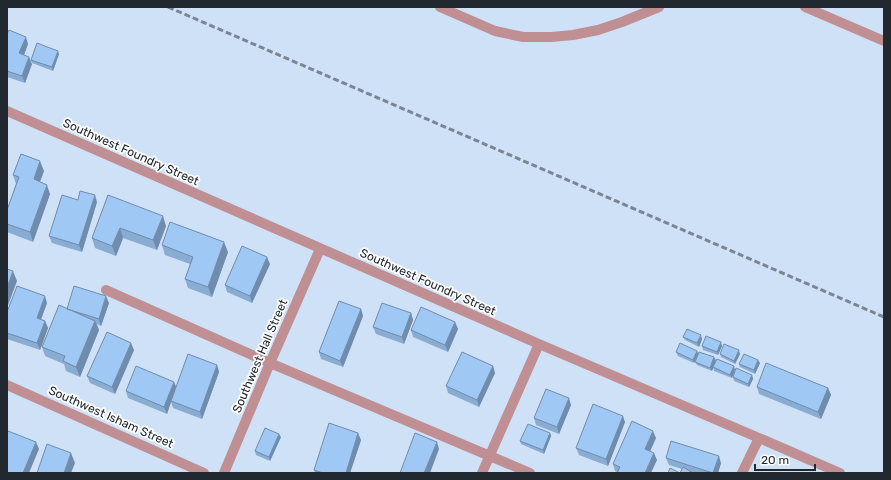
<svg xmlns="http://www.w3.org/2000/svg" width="891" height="480" font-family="Rubik,sans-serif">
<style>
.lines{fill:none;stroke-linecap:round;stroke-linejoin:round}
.minor{stroke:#bf8f93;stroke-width:10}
.rail{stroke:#7a8695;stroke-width:3;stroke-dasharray:6 3;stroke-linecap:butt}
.wall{fill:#89acd3}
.shaded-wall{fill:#6f8cac}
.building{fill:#9fc8f5;stroke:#6f8cac}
.labels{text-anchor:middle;stroke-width:3.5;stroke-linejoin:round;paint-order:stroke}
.street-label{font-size:12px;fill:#222830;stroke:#fff}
</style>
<rect width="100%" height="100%" fill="#cfe1f6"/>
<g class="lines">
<path class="minor" d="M 440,7 L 495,31 L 523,37 L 551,37 L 573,35 L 598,30 L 622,22 L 659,7
M 805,7 L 884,41
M 7,111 L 539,344 L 759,438 L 840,473
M 106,290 L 270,363 L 530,473
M 7,385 L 204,473
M 224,473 L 270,363 L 320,249
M 482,473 L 539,344
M 742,473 L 759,438"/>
<path class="rail" d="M 168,7 L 884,317"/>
</g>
<path class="wall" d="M 7,34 L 28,44 L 24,55 L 32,64 L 25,83 L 7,77 Z
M 59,54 L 53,71 L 32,63 L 31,60 Z
M 44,171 L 40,182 L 50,194 L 33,242 L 7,232 L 7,210 L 16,184 L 13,175 Z
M 108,195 L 166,226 L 157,250 L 123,238 L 116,256 L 95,248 L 92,238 Z
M 78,200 L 97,202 L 82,252 L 52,243 L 49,236 Z
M 162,245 L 228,252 L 212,297 L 188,288 L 185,279 L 190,264 L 165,255 Z
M 270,264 L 252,303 L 227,292 L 225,285 Z
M 47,303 L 41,319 L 45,321 L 48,328 L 40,350 L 7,339 L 7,312 Z
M 109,303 L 101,326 L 97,324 L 99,330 L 80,377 L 66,371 L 64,364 L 45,356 L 42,347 L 67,309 Z
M 361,309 L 363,316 L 343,367 L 321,359 L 319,352 Z
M 411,313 L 413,320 L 404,344 L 376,334 L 373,327 Z
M 455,322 L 458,329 L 448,352 L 413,337 L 411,330 Z
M 683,337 L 702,339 L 699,347 L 685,340 Z
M 702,346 L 722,346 L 718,355 L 703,350 Z
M 134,350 L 115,394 L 90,383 L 87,376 Z
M 697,351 L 698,354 L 694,363 L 678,356 L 676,352 Z
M 720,354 L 740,354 L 735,364 L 721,357 Z
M 716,360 L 713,367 L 735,370 L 732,378 L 714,371 L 713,367 L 712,371 L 697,365 L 695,362 Z
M 760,363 L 755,374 L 740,367 L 739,364 Z
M 217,365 L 219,372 L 202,419 L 173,408 L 171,402 L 167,414 L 128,398 L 126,391 L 174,382 L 176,387 Z
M 493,366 L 495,373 L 479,407 L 448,393 L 446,386 Z
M 752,375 L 753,379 L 749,387 L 734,381 L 733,377 Z
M 757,387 L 828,388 L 831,395 L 821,419 L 759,394 Z
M 571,405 L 559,434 L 536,425 L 534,418 Z
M 625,422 L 608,466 L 579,455 L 576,448 Z
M 550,433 L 551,436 L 544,454 L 521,444 L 520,441 Z
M 281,437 L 270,461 L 256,455 L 255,451 Z
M 656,438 L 650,451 L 657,460 L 617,472 L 615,471 L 613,464 Z
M 361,440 L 350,473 L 315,473 L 314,470 Z
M 666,458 L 721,463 L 718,473 L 680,473 L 682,469 L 669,465 Z"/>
<path class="shaded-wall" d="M 26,37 L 28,44 L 22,60 L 19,53 Z
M 58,51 L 59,54 L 53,71 L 52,67 Z
M 29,57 L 32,64 L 25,83 L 22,76 Z
M 40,161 L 44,171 L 37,189 L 34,179 Z
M 47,185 L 50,194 L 33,242 L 30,232 Z
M 95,195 L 97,202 L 82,252 L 79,245 Z
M 163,216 L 166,226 L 157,250 L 153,240 Z
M 120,228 L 123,238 L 116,256 L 112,246 Z
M 224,242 L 228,252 L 212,297 L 208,287 Z
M 267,257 L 270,264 L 252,303 L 250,296 Z
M 13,271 L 17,281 L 7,308 L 7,288 Z
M 45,296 L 47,303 L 39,325 L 37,318 Z
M 106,296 L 109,303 L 101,326 L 99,319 Z
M 361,309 L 363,316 L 343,367 L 340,361 Z
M 411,313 L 413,320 L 404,344 L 402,337 Z
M 45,321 L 48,328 L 40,350 L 37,343 Z
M 95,321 L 99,330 L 80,377 L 76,367 Z
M 455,322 L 458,329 L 448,352 L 445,345 Z
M 701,335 L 702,339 L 699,347 L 697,343 Z
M 721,342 L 722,346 L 718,355 L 717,352 Z
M 131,343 L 134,350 L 115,394 L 112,387 Z
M 739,350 L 740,354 L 735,364 L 734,361 Z
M 697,351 L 698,354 L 694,363 L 693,360 Z
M 714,357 L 716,360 L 712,371 L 710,368 Z
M 758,360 L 760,363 L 755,374 L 754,370 Z
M 217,365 L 219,372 L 202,419 L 200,412 Z
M 493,366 L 495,373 L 479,407 L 477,400 Z
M 734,366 L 735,370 L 732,378 L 730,375 Z
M 752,375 L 753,379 L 749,387 L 748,384 Z
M 174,382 L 177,389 L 171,401 L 171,402 L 167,414 L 164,407 Z
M 828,388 L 831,395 L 821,419 L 818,412 Z
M 569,398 L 571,405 L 559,434 L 557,427 Z
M 623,416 L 625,422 L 608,466 L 606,459 Z
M 653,431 L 656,438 L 648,456 L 645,449 Z
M 358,433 L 361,440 L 350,473 L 346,473 Z
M 550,433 L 551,436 L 544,454 L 543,450 Z
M 279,434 L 281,437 L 270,461 L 269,457 Z
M 36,442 L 39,449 L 29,473 L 23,473 Z
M 437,442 L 439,449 L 430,473 L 424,473 Z
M 71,453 L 75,463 L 71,473 L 64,473 Z
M 654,453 L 657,460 L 651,473 L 645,473 Z
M 719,456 L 721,463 L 718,473 L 713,473 Z"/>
<path class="building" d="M 9,30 L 26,37 L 19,53 L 29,57 L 22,76 L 7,71 L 7,34 Z
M 37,43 L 58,51 L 52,67 L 31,60 Z
M 21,154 L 40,161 L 34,179 L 47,185 L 30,232 L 7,224 L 7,210 L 19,177 L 13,175 Z
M 80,191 L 95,195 L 79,245 L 49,236 L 62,195 L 78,200 Z
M 108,195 L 163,216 L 153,240 L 120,228 L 112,246 L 92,238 Z
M 170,222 L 224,242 L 208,287 L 185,279 L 193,257 L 162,245 Z
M 242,246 L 267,257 L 250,296 L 225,285 Z
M 7,269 L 13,271 L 7,288 Z
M 17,286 L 45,296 L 37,318 L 45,321 L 37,343 L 7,333 L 7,312 Z
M 74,286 L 106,296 L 99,319 L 67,309 Z
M 339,301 L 361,309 L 340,361 L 319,352 Z
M 382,303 L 411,313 L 402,337 L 373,327 Z
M 59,305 L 95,321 L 76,367 L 63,361 L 65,356 L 42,347 Z
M 421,307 L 455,322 L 445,345 L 411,330 Z
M 687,329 L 701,335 L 697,343 L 683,337 Z
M 107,332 L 131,343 L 112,387 L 87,376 Z
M 706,336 L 721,342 L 717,352 L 702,346 Z
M 680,343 L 697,351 L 693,360 L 676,352 Z
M 724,344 L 739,350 L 734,361 L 720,354 Z
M 462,352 L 493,366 L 477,400 L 446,386 Z
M 699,352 L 714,357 L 710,368 L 695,362 Z
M 188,354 L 217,365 L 200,412 L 171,401 Z
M 744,354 L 758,360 L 754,370 L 739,364 Z
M 717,359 L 734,366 L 730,375 L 713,367 Z
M 766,363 L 828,388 L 818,412 L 757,387 Z
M 136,366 L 174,382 L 164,407 L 126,391 Z
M 736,368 L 752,375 L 748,384 L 733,377 Z
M 546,389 L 569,398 L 557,427 L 534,418 Z
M 593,404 L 623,416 L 606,459 L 576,448 Z
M 632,421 L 653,431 L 645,449 L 654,453 L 645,473 L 617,473 L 620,467 L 613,464 Z
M 329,423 L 358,433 L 346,473 L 323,473 L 314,470 Z
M 528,424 L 550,433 L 543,450 L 520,441 Z
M 265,428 L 279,434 L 269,457 L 255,451 Z
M 8,431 L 36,442 L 23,473 L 7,473 L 7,433 Z
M 415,433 L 437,442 L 424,473 L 400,473 Z
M 671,441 L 719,456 L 713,473 L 666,458 Z
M 47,444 L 71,453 L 64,473 L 37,473 Z
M 683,467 L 693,473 L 680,473 Z
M 670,468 L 678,472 L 678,473 L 668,473 Z"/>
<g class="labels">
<g class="street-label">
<text transform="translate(131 152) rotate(24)" y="4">Southwest Foundry Street</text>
<text transform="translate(428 282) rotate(24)" y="4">Southwest Foundry Street</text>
<text transform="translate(260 356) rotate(-67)" y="4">Southwest Hall Street</text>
<text transform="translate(111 417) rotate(24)" y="4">Southwest Isham Street</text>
</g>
</g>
<rect width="891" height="480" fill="none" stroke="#222830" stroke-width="16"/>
<path d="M755 464v6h60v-6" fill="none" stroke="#222830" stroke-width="2"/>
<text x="761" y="464" font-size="12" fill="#222830" stroke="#ffffff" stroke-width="3" paint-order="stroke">20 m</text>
</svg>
